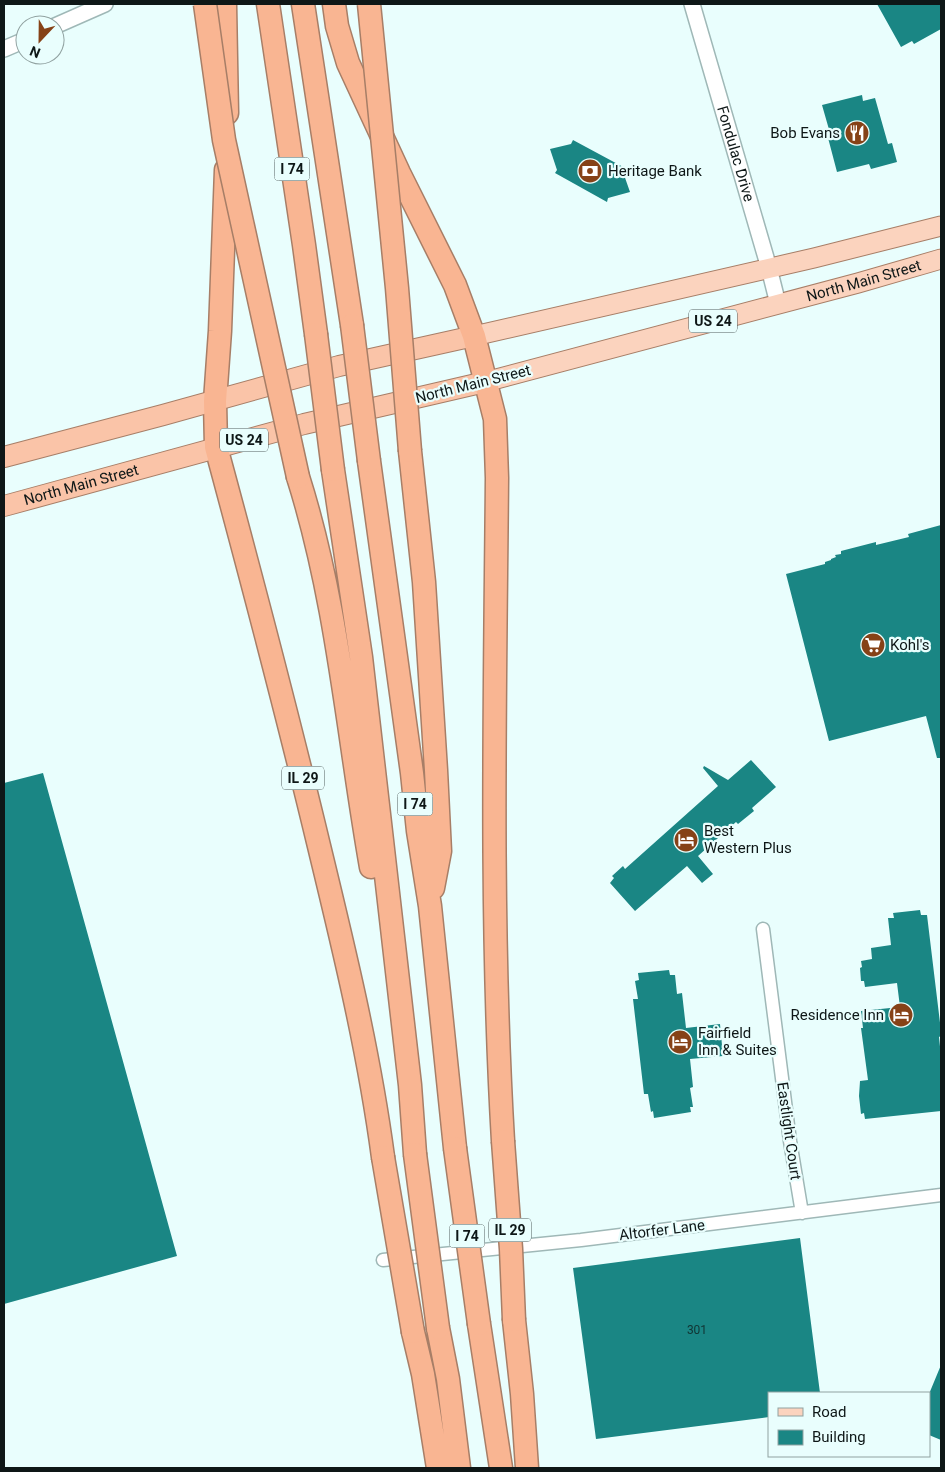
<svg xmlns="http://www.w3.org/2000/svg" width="945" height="1472" font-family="Roboto,sans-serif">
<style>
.building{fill:#1a8684}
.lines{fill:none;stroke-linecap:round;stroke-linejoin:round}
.minor-casing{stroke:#9fb8b7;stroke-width:15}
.tertiary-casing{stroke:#9fb8b7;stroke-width:18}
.primary-casing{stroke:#a77e67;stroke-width:21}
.trunk-casing{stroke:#a77e67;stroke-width:22}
.motorway-casing{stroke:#a77e67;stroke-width:25}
.minor{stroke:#fff;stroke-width:12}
.tertiary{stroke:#fff;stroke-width:15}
.primary{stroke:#fbd3be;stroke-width:19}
.trunk{stroke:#fac4a8;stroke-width:20}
.motorway{stroke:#f9b592;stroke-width:22}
.motorway-bridge-casing{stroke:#a77e67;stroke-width:25;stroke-linecap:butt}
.motorway-bridge{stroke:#f9b592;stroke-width:22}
.labels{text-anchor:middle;stroke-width:4.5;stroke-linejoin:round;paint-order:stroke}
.number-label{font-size:12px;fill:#113332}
.shield{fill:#e9fefd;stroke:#505c5c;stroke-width:1}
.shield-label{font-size:14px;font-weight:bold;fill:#0e1717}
.poi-label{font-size:15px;fill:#0e1717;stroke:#e9fefd;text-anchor:start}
.street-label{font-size:15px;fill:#0e1717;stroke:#e9fefd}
</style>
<rect width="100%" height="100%" fill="#e9fefd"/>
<path class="building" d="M 877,4 L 941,4 L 941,29 L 914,44 L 912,41 L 901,47 Z
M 862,95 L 863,101 L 875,98 L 888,144 L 892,143 L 897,162 L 871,169 L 869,164 L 837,172 L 827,134 L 830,133 L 822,105 Z
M 573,140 L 625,168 L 623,172 L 630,192 L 608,198 L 607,202 L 555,173 L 557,170 L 550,149 L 571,144 Z
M 941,525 L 941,758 L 937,758 L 926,716 L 829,741 L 786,574 L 825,564 L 825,562 L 831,560 L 831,559 L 836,557 L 835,555 L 841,554 L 841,551 L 876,542 L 876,545 L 909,537 L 908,534 Z
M 751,760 L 776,787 L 752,808 L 754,811 L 738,824 L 736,822 L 698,856 L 713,874 L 702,883 L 687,866 L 635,911 L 610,883 L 614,878 L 612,876 L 623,866 L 625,869 L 718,786 L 703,768 L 704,766 L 728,780 Z
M 43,773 L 177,1256 L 4,1304 L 4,783 Z
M 920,910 L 921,915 L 927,915 L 941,1031 L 941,1036 L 939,1037 L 941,1056 L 941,1111 L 865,1119 L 864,1113 L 861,1114 L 859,1096 L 860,1081 L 868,1080 L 861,1028 L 863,1028 L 861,1011 L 900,1007 L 897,983 L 865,987 L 864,981 L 861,981 L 860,968 L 862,967 L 861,961 L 872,959 L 871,948 L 891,945 L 888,918 L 894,918 L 893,913 Z
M 669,970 L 670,975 L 675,975 L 677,994 L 682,993 L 686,1028 L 720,1024 L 723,1056 L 690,1059 L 693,1087 L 690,1088 L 693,1107 L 690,1107 L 691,1112 L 654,1118 L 653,1111 L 651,1112 L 648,1094 L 644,1094 L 633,999 L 638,999 L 635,981 L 639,980 L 638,973 Z
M 800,1238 L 820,1393 L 769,1393 L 769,1417 L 596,1439 L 573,1268 Z
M 941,1365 L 941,1440 L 929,1435 L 929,1394 Z"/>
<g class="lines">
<defs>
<path id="minor" d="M 763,929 L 790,1141 L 802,1213
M 383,1260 L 581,1240 L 941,1195"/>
<g id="tertiary">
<path id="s1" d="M 692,4 L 769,268 L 778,304"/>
<path d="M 55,26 L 105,4"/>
<path d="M 4,49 L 25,40"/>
</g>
<g id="primary">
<path d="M 474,336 L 814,258 L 941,226"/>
<path id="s2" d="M 485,382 L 858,283 L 941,259"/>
</g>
<g id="trunk">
<path d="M 4,457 L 163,415 L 339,366 L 474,336"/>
<path id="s3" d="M 4,506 L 304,424 L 485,382"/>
</g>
<path id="motorway" d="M 225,4 L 227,113
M 268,4 L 304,245 L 316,334
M 303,4 L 352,325
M 334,4 L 337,26 L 348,63 L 399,173 L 455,285 L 474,336 L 495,419 L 497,478 C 495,699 490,920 503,1141
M 226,170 L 220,331 L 215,401 L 216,447 C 252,580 287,713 319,846 C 344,949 369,1052 383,1157
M 410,451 L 424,582 L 436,770 L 440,851 L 433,888
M 369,461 L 412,773 L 418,831 L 430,906 L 455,1148
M 333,470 L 361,657 L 410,1085 L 415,1154
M 298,477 C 338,603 348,737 371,867
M 514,1320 L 522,1394 L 527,1468
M 479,1324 L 501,1468
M 438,1328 L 448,1379 L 459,1468
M 413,1332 L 423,1374 L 438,1468"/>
</defs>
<use href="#minor" class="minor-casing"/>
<use href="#tertiary" class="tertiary-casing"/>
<use href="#primary" class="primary-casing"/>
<use href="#trunk" class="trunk-casing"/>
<use href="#motorway" class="motorway-casing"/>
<use href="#minor" class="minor"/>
<use href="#tertiary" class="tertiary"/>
<use href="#primary" class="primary"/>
<use href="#trunk" class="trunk"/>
<use href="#motorway" class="motorway"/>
<defs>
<path id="motorway-bridge" d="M 205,4 L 224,140 L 298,477
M 369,4 L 397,288 L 410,451
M 352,325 L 369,461
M 316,334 L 333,470
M 503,1141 L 511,1249 L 514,1320
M 455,1148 L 479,1324
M 415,1154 L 438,1328
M 383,1157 L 413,1332"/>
</defs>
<use href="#motorway-bridge" class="motorway-bridge-casing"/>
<use href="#motorway-bridge" class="motorway-bridge"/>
</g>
<defs>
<symbol id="restaurant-disc" viewBox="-11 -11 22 22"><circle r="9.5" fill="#864217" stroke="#e9fefd"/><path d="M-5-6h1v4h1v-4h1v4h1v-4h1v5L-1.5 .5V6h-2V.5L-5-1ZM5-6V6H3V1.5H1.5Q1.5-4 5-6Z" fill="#fff"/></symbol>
<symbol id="bank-disc" viewBox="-11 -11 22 22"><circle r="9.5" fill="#864217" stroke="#e9fefd"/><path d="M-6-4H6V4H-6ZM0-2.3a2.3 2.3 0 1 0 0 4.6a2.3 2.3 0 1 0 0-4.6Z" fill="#fff"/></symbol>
<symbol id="supermarket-disc" viewBox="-11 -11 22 22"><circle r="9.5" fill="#864217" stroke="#e9fefd"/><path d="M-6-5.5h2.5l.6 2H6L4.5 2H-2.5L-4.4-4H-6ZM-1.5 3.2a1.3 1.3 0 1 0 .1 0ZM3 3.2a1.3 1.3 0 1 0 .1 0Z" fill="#fff"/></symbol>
<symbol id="hotel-disc" viewBox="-11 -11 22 22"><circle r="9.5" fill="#864217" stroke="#e9fefd"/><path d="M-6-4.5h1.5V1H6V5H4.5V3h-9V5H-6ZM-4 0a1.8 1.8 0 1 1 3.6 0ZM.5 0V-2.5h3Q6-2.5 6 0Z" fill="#fff"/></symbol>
</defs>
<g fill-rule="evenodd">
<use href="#restaurant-disc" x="843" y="119" width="28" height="28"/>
<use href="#bank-disc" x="576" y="157" width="28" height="28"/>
<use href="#supermarket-disc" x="859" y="631" width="28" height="28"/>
<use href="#hotel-disc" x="672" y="826" width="28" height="28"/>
<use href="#hotel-disc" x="887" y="1001" width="28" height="28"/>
<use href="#hotel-disc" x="666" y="1028" width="28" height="28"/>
</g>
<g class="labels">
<g class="number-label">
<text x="697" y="1334">301</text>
</g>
<g class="shield">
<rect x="274.5" y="157.5" width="35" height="23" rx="4"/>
<rect x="689" y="309.5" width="48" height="23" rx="4"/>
<rect x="220" y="428.5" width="48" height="23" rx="4"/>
<rect x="282" y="766.5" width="42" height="23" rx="4"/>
<rect x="397.5" y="792.5" width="35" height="23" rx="4"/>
<rect x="489" y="1218.5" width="42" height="23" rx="4"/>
<rect x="449.5" y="1224.5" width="35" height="23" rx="4"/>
</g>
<g class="shield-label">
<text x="292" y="174">I 74</text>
<text x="713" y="326">US 24</text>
<text x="244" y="445">US 24</text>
<text x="303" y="783">IL 29</text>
<text x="415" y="809">I 74</text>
<text x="510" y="1235">IL 29</text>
<text x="467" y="1241">I 74</text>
</g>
<g class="poi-label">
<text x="840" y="138" text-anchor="end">Bob Evans</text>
<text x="608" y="176">Heritage Bank</text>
<text x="890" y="650">Kohl's</text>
<text x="704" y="836">Best<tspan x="704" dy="17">Western Plus</tspan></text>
<text x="884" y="1020" text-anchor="end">Residence Inn</text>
<text x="698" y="1038">Fairfield<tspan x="698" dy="17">Inn &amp; Suites</tspan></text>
</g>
<g class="street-label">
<text dy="5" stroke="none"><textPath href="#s1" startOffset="156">Fondulac Drive</textPath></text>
<text dy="5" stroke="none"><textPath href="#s2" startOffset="392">North Main Street</textPath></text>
<text transform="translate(473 384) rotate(-14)" y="5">North Main Street</text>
<text dy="5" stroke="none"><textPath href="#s3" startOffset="80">North Main Street</textPath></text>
<text transform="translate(789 1131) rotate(82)" y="5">Eastlight Court</text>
<text transform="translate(662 1230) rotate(-7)" y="5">Altorfer Lane</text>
</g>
</g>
<rect width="945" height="1472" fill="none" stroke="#0e1717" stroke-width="10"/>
<rect x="768" y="1392" width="162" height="65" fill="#e9fefd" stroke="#91a2a1"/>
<rect x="778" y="1408" width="25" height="8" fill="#fbd3be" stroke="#91a2a1"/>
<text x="812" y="1417" font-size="15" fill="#0e1717">Road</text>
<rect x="778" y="1430" width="25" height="15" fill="#1a8684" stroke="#91a2a1"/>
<text x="812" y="1442" font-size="15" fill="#0e1717">Building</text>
<g transform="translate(40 40) rotate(202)"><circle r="24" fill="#e9fefd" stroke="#91a2a1"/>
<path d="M0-4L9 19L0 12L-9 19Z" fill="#864217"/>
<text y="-8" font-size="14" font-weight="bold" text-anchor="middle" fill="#0e1717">N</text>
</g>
</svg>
